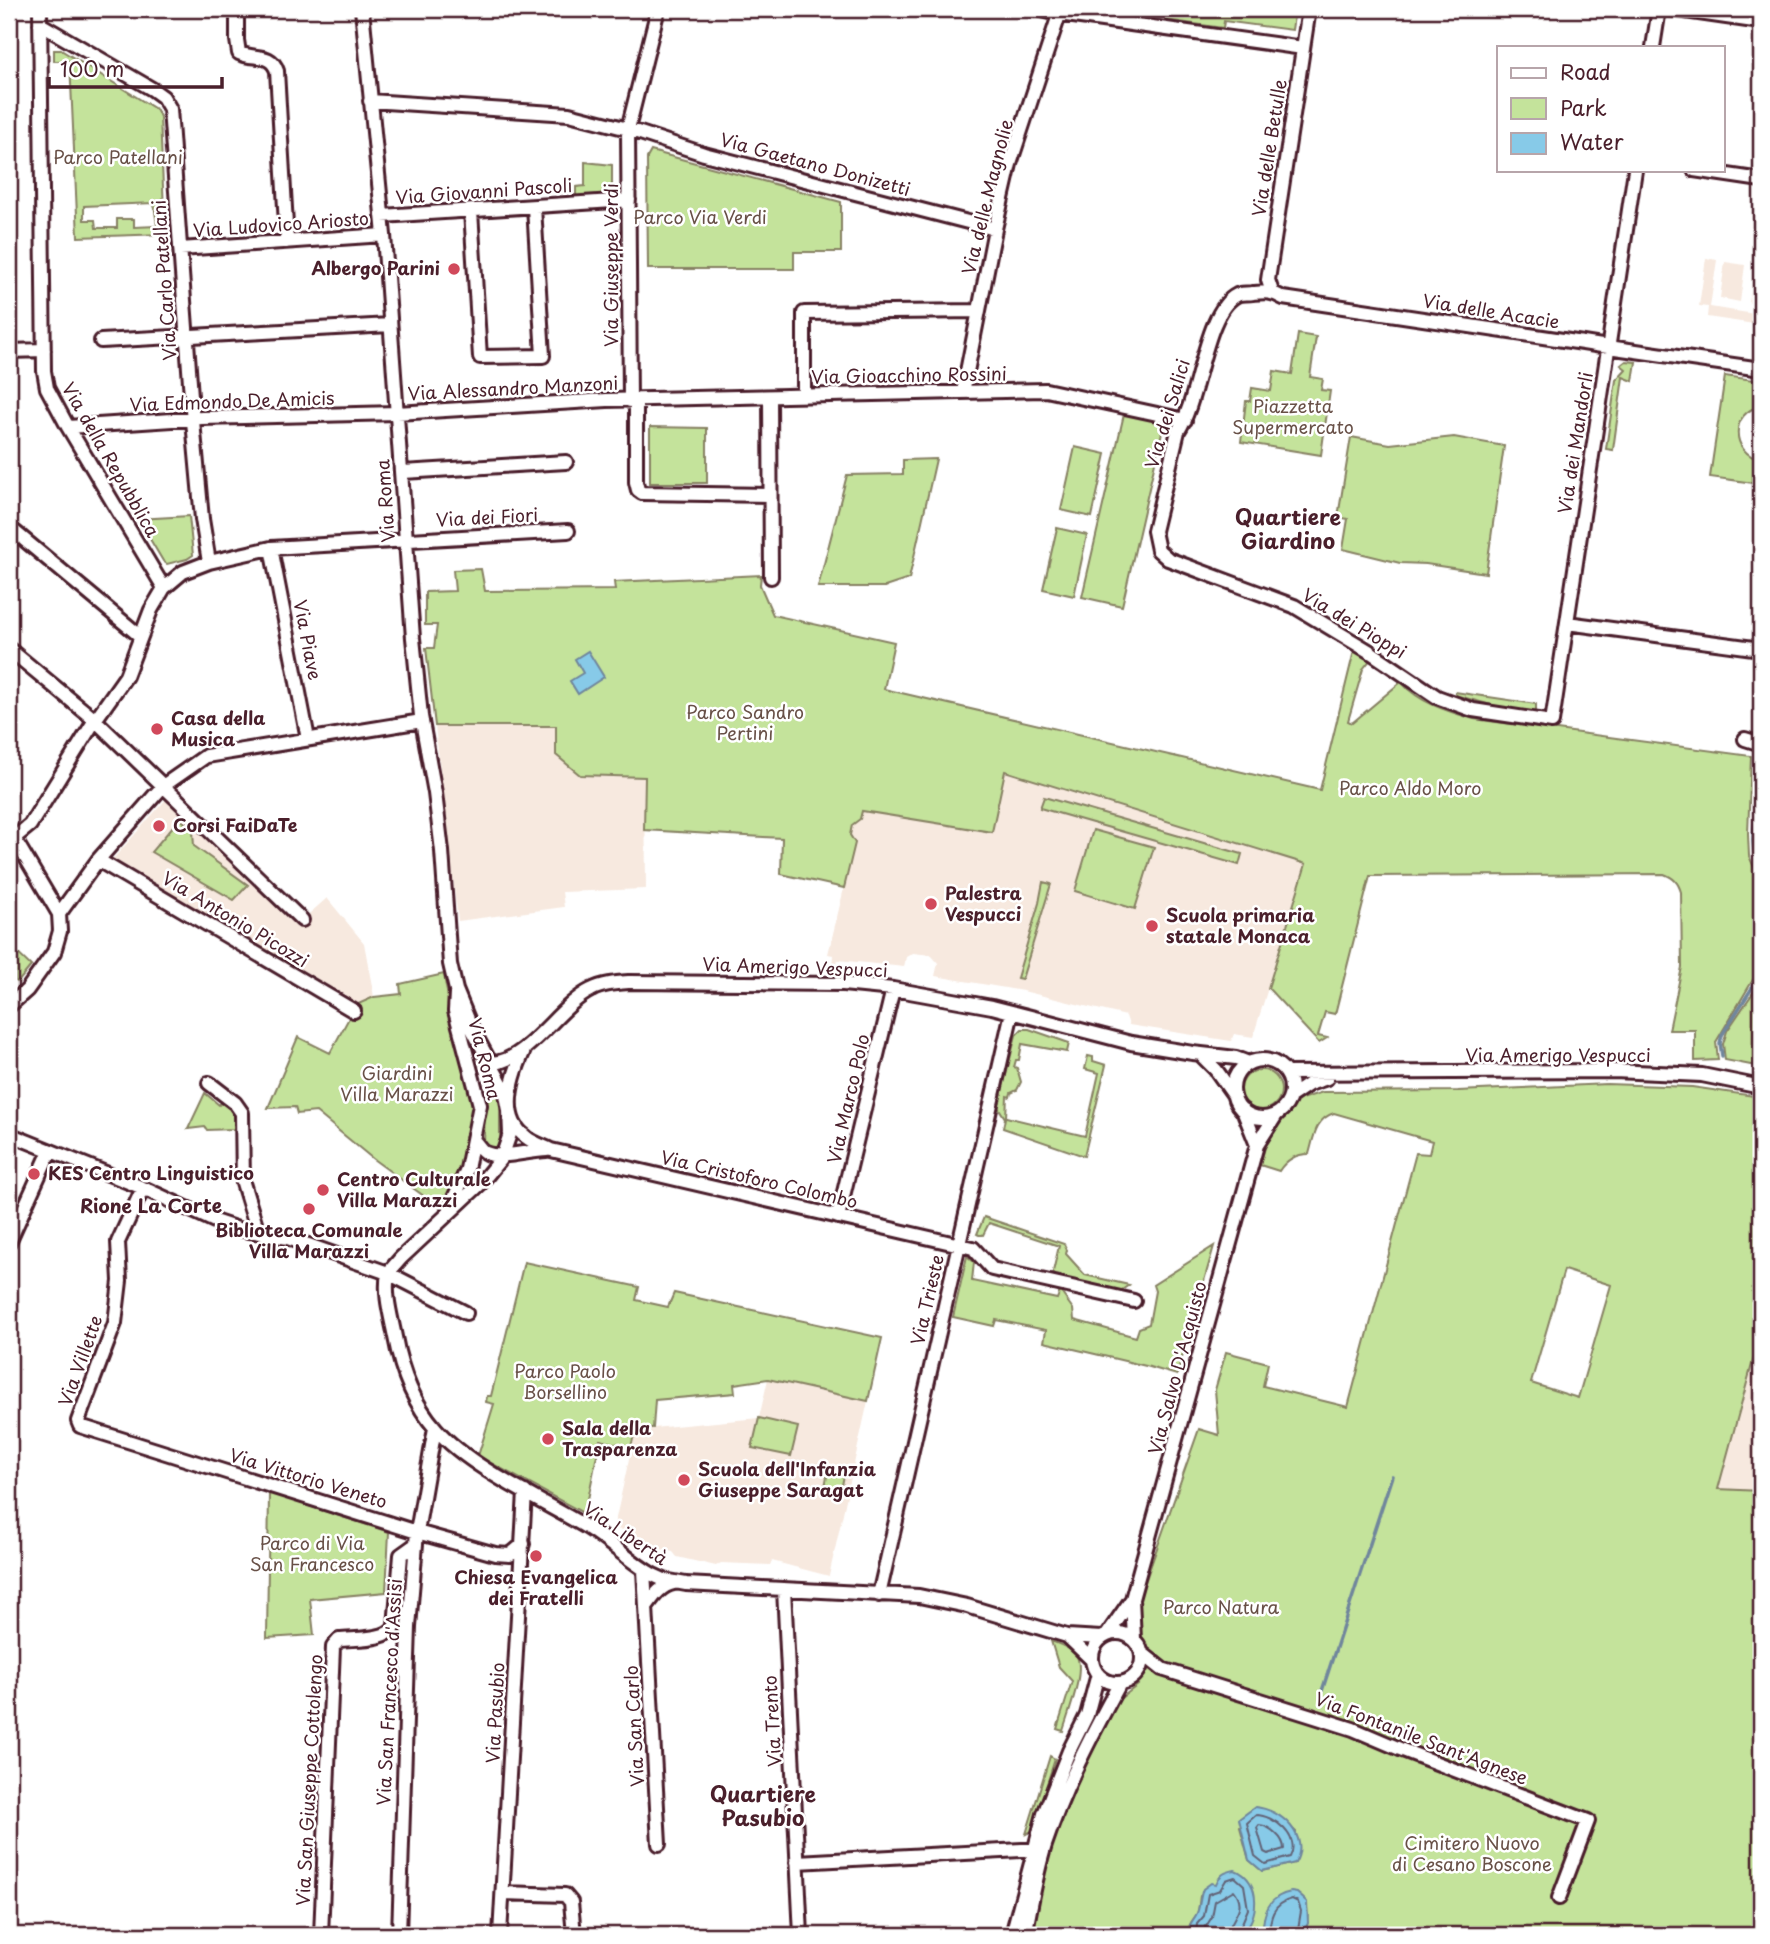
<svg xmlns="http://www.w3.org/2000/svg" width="1770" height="1944" font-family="'Playpen Sans',sans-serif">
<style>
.built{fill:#f7e9df}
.green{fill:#c4e39b;stroke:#878163;stroke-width:2;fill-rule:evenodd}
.water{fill:#87cae8;stroke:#6f869c;stroke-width:2}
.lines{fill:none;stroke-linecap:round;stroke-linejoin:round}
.shore{stroke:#626377;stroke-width:2}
.stream{stroke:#6f869c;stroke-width:3.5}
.minor-casing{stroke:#4a1f2b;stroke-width:18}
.minor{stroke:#fff;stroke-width:12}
.poi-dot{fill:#d1495b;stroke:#fff;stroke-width:2.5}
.labels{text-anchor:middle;stroke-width:5;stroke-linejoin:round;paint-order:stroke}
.street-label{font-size:18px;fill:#4a1f2b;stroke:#fff}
.park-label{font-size:18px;fill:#685047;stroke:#fff}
.poi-label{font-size:18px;font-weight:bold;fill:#4a1f2b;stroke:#fff;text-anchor:start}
.neighbourhood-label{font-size:19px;font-weight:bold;fill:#4a1f2b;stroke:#fff}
.quarter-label{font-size:21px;font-weight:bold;fill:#4a1f2b;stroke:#fff}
</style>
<rect width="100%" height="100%" fill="#fff"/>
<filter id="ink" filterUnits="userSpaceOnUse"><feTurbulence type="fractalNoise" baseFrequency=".0143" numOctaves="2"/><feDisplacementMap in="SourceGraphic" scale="14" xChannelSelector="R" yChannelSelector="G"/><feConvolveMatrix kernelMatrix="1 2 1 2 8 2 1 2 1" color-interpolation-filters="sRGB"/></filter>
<g filter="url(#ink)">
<path class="built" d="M 1706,258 L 1717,260 L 1710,307 L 1761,315 L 1761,325 L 1707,317 L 1708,307 L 1699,306 Z
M 1725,262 L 1745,265 L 1740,302 L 1720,298 Z
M 1755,266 L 1761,267 L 1761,305 L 1749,303 Z
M 435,726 L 556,726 L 580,775 L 645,777 L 646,889 L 562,892 L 564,907 L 458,921 Z
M 1005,771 L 1306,864 L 1253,1037 L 1234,1034 L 1231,1041 L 1129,1025 L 1126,1016 L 1023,991 L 935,976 L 938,963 L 931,955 L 913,953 L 906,957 L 904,967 L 838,960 L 835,967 L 832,967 L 833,955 L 828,954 L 855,843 L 850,835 L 852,825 L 860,819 L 862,811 L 992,832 Z
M 168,797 L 302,920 L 327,898 L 364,943 L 374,997 L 356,1005 L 121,868 L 112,860 Z
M 1754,1356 L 1761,1357 L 1761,1491 L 1718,1489 Z
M 768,1379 L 868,1401 L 829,1576 L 772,1561 L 770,1565 L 721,1563 L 716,1566 L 677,1557 L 673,1552 L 646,1545 L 634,1532 L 616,1529 L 614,1527 L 636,1427 L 653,1428 L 759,1418 Z"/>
<path class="green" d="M 1166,9 L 1295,9 L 1292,30 L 1224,21 L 1223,28 L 1165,20 Z
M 54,50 L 61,50 L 157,110 L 160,117 L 165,234 L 78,237 L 70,61 L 54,61 ZM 154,203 L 157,226 L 134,227 L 134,219 L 117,219 L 117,228 L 96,228 L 95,220 L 84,220 L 84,206 Z
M 651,151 L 841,202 L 841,252 L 794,252 L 794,269 L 648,269 L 647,158 Z
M 585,162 L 612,165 L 612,192 L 609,194 L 576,197 L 576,187 L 585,186 Z
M 1298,334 L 1316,337 L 1310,377 L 1323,379 L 1321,390 L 1330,391 L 1321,455 L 1241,442 L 1246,401 L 1250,401 L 1252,388 L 1271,391 L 1274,371 L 1292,374 Z
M 1626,361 L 1636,362 L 1633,381 L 1623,377 L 1613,450 L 1606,449 L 1616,380 L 1626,369 L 1621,365 Z
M 1725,376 L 1761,381 L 1761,406 C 1730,412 1730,453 1761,460 L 1761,484 L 1710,477 Z
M 1124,414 L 1164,423 L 1122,606 L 1082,597 Z
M 650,427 L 707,428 L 707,483 L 650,483 Z
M 1351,437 L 1390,444 L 1454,437 L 1504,446 L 1486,573 L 1426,564 L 1400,563 L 1343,549 L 1348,519 L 1338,517 Z
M 1075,447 L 1106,454 L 1092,517 L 1061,510 Z
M 936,459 L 909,579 L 885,587 L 818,587 L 847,475 L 903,474 L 903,460 Z
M 189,516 L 193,555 L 187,559 L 167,564 L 163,561 L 138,519 Z
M 1057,528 L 1087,535 L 1074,596 L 1043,589 Z
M 481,569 L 485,591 L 615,590 L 614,582 L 761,575 L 760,585 L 773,615 L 894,642 L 884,689 L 1320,790 L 1354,651 L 1371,659 L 1363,669 L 1348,721 L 1352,723 L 1401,682 C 1420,703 1446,711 1474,719 L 1751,756 L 1748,834 L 1749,856 L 1758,876 L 1761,896 L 1757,934 L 1760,968 L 1716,1042 L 1718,1060 L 1695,1061 L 1695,1030 L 1669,1030 L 1682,967 L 1681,892 C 1678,882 1674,878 1664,874 L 1370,876 L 1335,1014 L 1325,1012 L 1318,1036 L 1327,1038 L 1319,1043 L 1268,988 L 1306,864 L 1005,771 L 992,832 L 862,811 L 860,819 L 852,825 L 850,835 L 855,843 L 844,888 L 781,874 L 782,838 L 644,830 L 645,777 L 580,775 L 556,755 L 556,726 L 435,726 L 426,648 L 434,648 L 437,625 L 425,625 L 425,592 L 455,591 L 453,570 Z
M 1455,692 L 1536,704 L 1536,713 L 1491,705 L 1455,695 Z
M 1044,797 L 1242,854 L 1239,865 L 1040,808 Z
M 180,818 L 193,831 L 194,846 L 248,885 L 234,900 L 151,852 Z
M 1093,830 L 1154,847 L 1135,909 L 1075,891 Z
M 1043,882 L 1051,884 L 1022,979 L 1017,978 L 1039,903 Z
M 9,945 L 31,966 L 18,982 L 15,981 L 15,966 L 9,958 Z
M 444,974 C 457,1070 503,1112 439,1207 L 373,1159 L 316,1112 L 297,1114 L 295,1107 L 268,1108 L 298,1037 L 330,1053 L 356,1005 L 374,997 L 401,994 L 400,984 Z
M 1761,981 L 1761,1067 L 1725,1060 L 1723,1044 L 1727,1031 Z
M 1022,1029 L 1029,1029 L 1069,1043 L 1067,1052 L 1022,1044 L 1019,1060 L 1016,1060 L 1014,1067 L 1017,1068 L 1021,1082 L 1017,1090 L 1011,1093 L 1010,1097 L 1007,1096 L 1006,1117 L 1085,1136 L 1099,1073 L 1085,1069 L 1088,1056 L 1093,1057 L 1093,1061 L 1106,1065 L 1084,1156 L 1003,1128 L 1005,1118 L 998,1107 L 1016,1035 Z
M1241 1090a20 20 0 1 1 40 0a20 20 0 1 1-40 0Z
M 1607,1084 L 1692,1087 L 1761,1097 L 1761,1357 L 1754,1357 L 1718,1489 L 1761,1491 L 1761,1935 L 1303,1935 C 1325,1877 1260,1882 1263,1935 L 1240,1935 L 1249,1928 L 1216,1885 L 1200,1896 C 1199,1901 1199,1910 1197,1914 C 1192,1922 1187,1924 1190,1935 L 1030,1935 L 1048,1849 L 1079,1772 L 1117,1701 L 1138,1685 L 1147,1650 L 1139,1636 L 1138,1602 L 1199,1429 L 1219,1435 L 1215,1390 L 1226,1352 L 1268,1363 L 1263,1386 L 1348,1407 L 1416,1153 L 1429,1154 L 1432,1141 L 1334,1113 C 1315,1119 1314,1137 1309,1154 C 1295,1154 1286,1160 1279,1171 L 1260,1165 L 1266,1144 L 1293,1105 L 1301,1099 L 1323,1092 L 1458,1091 ZM 1564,1270 L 1611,1285 L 1578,1398 L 1531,1383 ZM 1274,1813 L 1296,1832 L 1295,1863 L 1262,1871 L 1249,1860 L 1240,1827 Z
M 490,1092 L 498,1094 L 500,1100 L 500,1145 L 497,1150 L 484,1146 L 485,1097 Z
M 205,1093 L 219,1105 L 224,1100 L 232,1108 L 236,1126 L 234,1129 L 207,1130 L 205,1127 L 188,1129 Z
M 984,1217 L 1064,1244 L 1067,1250 L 1066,1254 L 1085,1275 L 1129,1285 L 1119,1292 L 1052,1276 L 1059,1246 L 989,1223 L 983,1235 L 979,1235 L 977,1234 Z
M 1214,1246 L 1177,1375 L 1146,1366 L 1044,1342 L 1046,1330 L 996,1320 L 994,1326 L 953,1317 L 967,1256 L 974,1262 L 972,1281 L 1057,1299 L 1060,1291 L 1073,1309 L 1074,1320 L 1136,1337 L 1139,1328 L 1149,1324 L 1155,1291 L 1153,1285 Z
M 524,1262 L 639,1287 L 636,1300 L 668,1307 L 674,1293 L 882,1338 L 868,1401 L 768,1379 L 734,1384 L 735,1393 L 655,1400 L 653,1428 L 636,1427 L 631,1447 L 600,1440 L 585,1514 L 478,1456 L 494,1404 L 486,1402 L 487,1396 L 491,1396 Z
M 759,1418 L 798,1427 L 791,1456 L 752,1448 Z
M 828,1471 L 844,1475 L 840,1496 L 824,1492 Z
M 269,1493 L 389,1532 L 386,1592 L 310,1599 L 314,1635 L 267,1638 Z
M 1051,1641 C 1059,1644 1070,1647 1076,1655 C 1086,1670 1068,1714 1063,1731 L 1057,1729 L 1072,1681 L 1059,1667 Z
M 1050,1756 L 1055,1759 L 1032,1831 L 1026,1834 Z"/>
<path class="water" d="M 588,651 L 604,677 L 578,694 L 570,681 L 583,673 L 575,659 Z
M 1255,1807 C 1281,1809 1311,1837 1295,1863 L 1262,1871 L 1249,1860 L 1239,1819 Z
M 1235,1870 C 1262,1880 1260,1920 1240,1935 L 1190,1935 C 1187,1924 1193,1922 1197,1913 C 1200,1906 1200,1896 1203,1889 L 1211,1883 L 1216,1884 C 1220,1874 1225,1872 1235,1870 Z
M 1291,1892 L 1297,1893 L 1307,1902 L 1308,1923 L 1303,1935 L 1263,1935 C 1262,1915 1268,1896 1291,1892 Z"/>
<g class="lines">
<path class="shore" d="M 1256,1815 C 1274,1815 1301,1837 1290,1857 L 1265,1864 L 1255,1856 L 1247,1823 Z
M 1259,1825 C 1270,1826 1284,1838 1284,1849 L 1268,1854 L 1264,1852 L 1257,1828 Z
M 1196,1935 L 1197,1924 L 1204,1916 L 1208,1894 L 1220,1890 L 1226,1880 L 1235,1877 L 1244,1885 L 1248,1909 L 1237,1935
M 1205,1935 L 1205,1928 L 1212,1917 L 1215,1901 L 1234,1890 C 1249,1909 1229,1917 1228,1935
M 1269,1935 C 1270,1918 1272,1904 1292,1899 L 1298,1902 L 1301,1911 L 1297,1935"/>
<path class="stream" d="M 1760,739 L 1761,724
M 1760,747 C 1760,764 1760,780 1759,797 C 1755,827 1747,842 1761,872
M 1722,1056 L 1720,1043 L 1722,1035 L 1761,974
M 1321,1694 L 1392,1476"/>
<defs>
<path id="minor" d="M 40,9 L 44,371 L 47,388 L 68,427 L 164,588
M 237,9 L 237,40 L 239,53 C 254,60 271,52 277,71 L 287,242
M 362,9 L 384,235 L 413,638 L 421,716 L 435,793 L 442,851 L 450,964 L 456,990 L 472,1029 L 505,1090 L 509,1110 L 510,1134 L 502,1157 L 480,1184 L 401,1258 L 388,1273
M 1037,9 L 1059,14 L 1303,48
M 1671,9 L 1761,22
M 40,24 L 152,89 L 163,97 L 170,109 L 192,410 L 202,519 L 209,562
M 1653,47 L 1659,9
M 370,101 L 569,114 L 628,129 L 704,154 L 995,229
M 1635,170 C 1607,354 1580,538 1552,722 L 1473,710 L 1437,697 L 1372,653 L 1294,606 L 1168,559 L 1158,550 L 1154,531 L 1178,431 C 1200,399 1204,311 1237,295 C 1240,293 1248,294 1253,293 C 1265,292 1272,291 1283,298 L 1583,343 L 1608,347 L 1761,369
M 1694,170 L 1761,180
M 471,211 L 480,357 L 543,356 L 534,207
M 382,216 L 629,200
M 180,249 L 384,235
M 1272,292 L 1268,280 L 1309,9
M 101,341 L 390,325
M 9,351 L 44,350
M 963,392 L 995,229 L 1010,164 L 1061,9
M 804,396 L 804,313 L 978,311
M 770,397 L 771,577
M 630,401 L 628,129 L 658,9
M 636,401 L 636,482 L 638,490 L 642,493 L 770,495
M 68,427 L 202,418 L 397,413 L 607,400 L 1046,390 L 1185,420
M 403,472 L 566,462
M 9,527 L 140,636
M 271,548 L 308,739
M 1567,623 L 1761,649
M 9,649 L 95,720 L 302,920
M 1745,739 L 1761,744
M 14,838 L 30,825 L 95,720 L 126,676 L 151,610 L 164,588 L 183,572 L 209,562 L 271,548 L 568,531
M 98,860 L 354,1011
M 59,914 L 98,860 L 163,786 L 206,756 L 422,721
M 9,1006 L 27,990 L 54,952 L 60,931 L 59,914 L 14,838
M 525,1048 C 513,1074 497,1117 526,1137 C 533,1143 543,1146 551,1150 L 973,1248 L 992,1269 L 1134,1301
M 1201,1055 L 1216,1070 L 1233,1094
M1233 1089a29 29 0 1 1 58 0a29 29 0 1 1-58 0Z
M 490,1063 C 526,1064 558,1006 591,990 C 602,984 616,983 629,982 L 843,984 L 893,989 L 992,1007 L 1131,1043 L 1193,1053 L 1236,1058 L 1249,1063
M 1287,1073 L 1614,1071 L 1702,1075 L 1761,1087
M 209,1083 L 235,1103 L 242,1113 L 243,1183 L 258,1232
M 1291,1096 L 1309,1084 L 1327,1078
M 1243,1110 L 1257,1145
M 9,1134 L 143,1188 L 217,1222 L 238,1229 L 288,1238 L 388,1273 L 466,1313
M 474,1141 C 478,1144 481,1151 486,1153 C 501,1160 529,1150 547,1150
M 143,1188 L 118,1242 L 120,1281 L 115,1323 L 78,1421 L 80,1426 L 417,1532 L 495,1554 L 510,1555 L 523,1544
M 447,1214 L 467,1169 L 480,1105 L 455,1011 L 456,993
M 838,1217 L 893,989
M 9,1242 L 50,1151
M 388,1273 C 384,1295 391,1316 395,1337 C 401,1370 413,1403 436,1429 C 470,1468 543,1501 588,1528 C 611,1542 630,1562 653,1575 L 664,1580 L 686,1584 L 919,1596 L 967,1606 L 1067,1636 L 1101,1638
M 644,1570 L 659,1844
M 784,1589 L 801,1935
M 879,1595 L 1012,1012
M 646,1607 C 654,1596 660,1586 674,1583
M1092 1658a25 25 0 1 1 50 0a25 25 0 1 1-50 0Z
M 1107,1635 L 1132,1599
M 1067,1636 L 1092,1660
M 1134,1639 L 1132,1599 L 1257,1145 L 1276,1115
M 1142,1653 L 1162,1669 L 1353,1729 L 1400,1749 L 1588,1821 L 1559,1898
M 797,1862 L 1040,1849
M 503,1893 L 565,1895 L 571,1902 L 574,1935
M 321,1935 L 333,1647 L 339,1640 C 355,1638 387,1641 395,1626 L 401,1555 L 415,1545
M 399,1935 L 409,1627 L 417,1532 L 435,1428
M 500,1935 L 525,1492
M 1012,1935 L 1044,1814 L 1069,1751 L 1087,1715 L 1098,1674
M 1025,1935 C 1031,1906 1036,1874 1045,1845 C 1064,1788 1091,1736 1120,1683"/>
</defs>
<use href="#minor" class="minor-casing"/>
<use href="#minor" class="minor"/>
</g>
</g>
<g class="poi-dot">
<circle cx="454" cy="269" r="7"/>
<circle cx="157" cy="729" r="7"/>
<circle cx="159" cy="826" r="7"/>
<circle cx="931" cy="904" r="7"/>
<circle cx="1152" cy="926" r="7"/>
<circle cx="34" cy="1174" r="7"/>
<circle cx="323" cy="1190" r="7"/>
<circle cx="309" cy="1209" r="7"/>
<circle cx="548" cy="1439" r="7"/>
<circle cx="684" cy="1480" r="7"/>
<circle cx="536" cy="1556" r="7"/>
</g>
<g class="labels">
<g class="street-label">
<text transform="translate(1270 148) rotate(-81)" y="6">Via delle Betulle</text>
<text transform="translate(815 165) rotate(15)" y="6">Via Gaetano Donizetti</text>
<text transform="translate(484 192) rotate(-4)" y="6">Via Giovanni Pascoli</text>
<text transform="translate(988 197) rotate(-76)" y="6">Via delle Magnolie</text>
<text transform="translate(281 225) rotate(-4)" y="6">Via Ludovico Ariosto</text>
<text transform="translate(612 265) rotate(-90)" y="6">Via Giuseppe Verdi</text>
<text transform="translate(165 280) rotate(-94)" y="6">Via Carlo Patellani</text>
<text transform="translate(1491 312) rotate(9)" y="6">Via delle Acacie</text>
<text transform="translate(909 376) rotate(-1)" y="6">Via Gioacchino Rossini</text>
<text transform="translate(513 389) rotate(-3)" y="6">Via Alessandro Manzoni</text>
<text transform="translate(232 402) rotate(-2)" y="6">Via Edmondo De Amicis</text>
<text transform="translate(1168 414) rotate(-73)" y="6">Via dei Salici</text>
<text transform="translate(1576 443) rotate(-81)" y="6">Via dei Mandorli</text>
<text transform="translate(110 460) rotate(60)" y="6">Via della Repubblica</text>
<text transform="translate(386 501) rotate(-94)" y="6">Via Roma</text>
<text transform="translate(487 518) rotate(-3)" y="6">Via dei Fiori</text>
<text transform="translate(1354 624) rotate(31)" y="6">Via dei Pioppi</text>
<text transform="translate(307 640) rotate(79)" y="6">Via Piave</text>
<text transform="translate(235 920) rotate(31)" y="6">Via Antonio Picozzi</text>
<text transform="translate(795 968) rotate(2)" y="6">Via Amerigo Vespucci</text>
<text x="1558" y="1062">Via Amerigo Vespucci</text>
<text transform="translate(484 1059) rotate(76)" y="6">Via Roma</text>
<text transform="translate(849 1099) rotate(-77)" y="6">Via Marco Polo</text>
<text transform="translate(759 1180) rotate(13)" y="6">Via Cristoforo Colombo</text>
<text transform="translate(928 1300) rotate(-77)" y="6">Via Trieste</text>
<text transform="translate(81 1361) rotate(-70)" y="6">Via Villette</text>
<text transform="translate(1178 1368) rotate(-75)" y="6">Via Salvo D'Acquisto</text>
<text transform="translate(308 1479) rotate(17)" y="6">Via Vittorio Veneto</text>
<text transform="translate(625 1534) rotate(34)" y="6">Via Libertà</text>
<text transform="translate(390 1692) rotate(-87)" y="6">Via San Francesco d'Assisi</text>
<text transform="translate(496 1713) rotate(-87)" y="6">Via Pasubio</text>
<text transform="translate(773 1721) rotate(-93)" y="6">Via Trento</text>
<text transform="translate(635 1726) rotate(-93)" y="6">Via San Carlo</text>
<text transform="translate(1421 1739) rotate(21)" y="6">Via Fontanile Sant'Agnese</text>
<text transform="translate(310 1780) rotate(-87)" y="6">Via San Giuseppe Cottolengo</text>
</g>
<g class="park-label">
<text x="118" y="164">Parco Patellani</text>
<text x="700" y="224">Parco Via Verdi</text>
<text x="1293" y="413">Piazzetta<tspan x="1293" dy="21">Supermercato</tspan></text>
<text x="745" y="719">Parco Sandro<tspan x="745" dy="21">Pertini</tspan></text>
<text x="1410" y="795">Parco Aldo Moro</text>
<text x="397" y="1080">Giardini<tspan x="397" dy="21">Villa Marazzi</tspan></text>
<text x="565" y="1378">Parco Paolo<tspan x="565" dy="21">Borsellino</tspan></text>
<text x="312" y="1550">Parco di Via<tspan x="312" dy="21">San Francesco</tspan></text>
<text x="1221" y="1614">Parco Natura</text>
<text x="1472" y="1850">Cimitero Nuovo<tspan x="1472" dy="21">di Cesano Boscone</tspan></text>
</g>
<g class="poi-label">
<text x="440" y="275" text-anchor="end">Albergo Parini</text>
<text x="171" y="725">Casa della<tspan x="171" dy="21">Musica</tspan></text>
<text x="173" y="832">Corsi FaiDaTe</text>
<text x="945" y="900">Palestra<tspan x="945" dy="21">Vespucci</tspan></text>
<text x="1166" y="922">Scuola primaria<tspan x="1166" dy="21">statale Monaca</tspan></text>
<text x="48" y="1180">KES Centro Linguistico</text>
<text x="337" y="1186">Centro Culturale<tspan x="337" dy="21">Villa Marazzi</tspan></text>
<text x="309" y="1237" text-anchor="middle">Biblioteca Comunale<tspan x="309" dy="21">Villa Marazzi</tspan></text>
<text x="562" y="1435">Sala della<tspan x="562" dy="21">Trasparenza</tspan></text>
<text x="698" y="1476">Scuola dell'Infanzia<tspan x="698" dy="21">Giuseppe Saragat</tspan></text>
<text x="536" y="1584" text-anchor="middle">Chiesa Evangelica<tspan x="536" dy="21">dei Fratelli</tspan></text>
</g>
<g class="neighbourhood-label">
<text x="151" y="1213">Rione La Corte</text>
</g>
<g class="quarter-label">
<text x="1288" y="525">Quartiere<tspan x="1288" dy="24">Giardino</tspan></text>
<text x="763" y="1802">Quartiere<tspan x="763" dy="24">Pasubio</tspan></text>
</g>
</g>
<rect width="1770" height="1944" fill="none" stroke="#fff" stroke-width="35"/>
<rect x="18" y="18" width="1735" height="1909" fill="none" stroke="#4a1f2b" stroke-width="2.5" filter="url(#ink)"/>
<rect x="1497" y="46" width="228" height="126" fill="#ffffff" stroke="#b7a5aa" stroke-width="2"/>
<rect x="1511" y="68" width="35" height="10" fill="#ffffff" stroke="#b7a5aa" stroke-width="2"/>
<text x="1560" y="80" font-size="21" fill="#4a1f2b">Road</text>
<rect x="1511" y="98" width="35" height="21" fill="#c4e39b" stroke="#b7a5aa" stroke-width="2"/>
<text x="1560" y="116" font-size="21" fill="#4a1f2b">Park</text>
<rect x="1511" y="133" width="35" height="21" fill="#87cae8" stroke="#b7a5aa" stroke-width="2"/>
<text x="1560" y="150" font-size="21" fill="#4a1f2b">Water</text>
<path d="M49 77v10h173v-10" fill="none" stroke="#4a1f2b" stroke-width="3.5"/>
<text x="60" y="77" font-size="21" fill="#4a1f2b" stroke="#ffffff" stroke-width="5" paint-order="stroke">100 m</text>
</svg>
